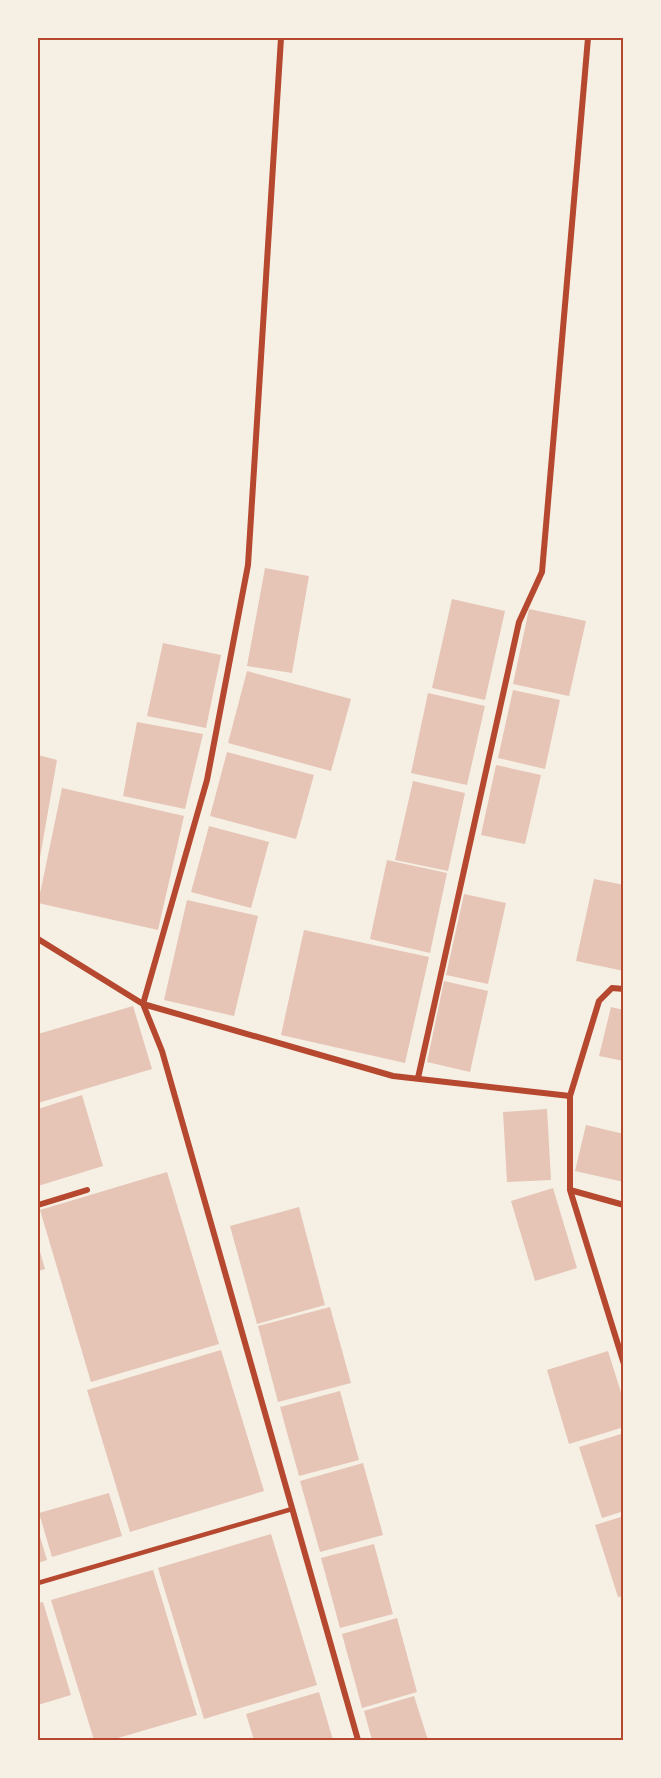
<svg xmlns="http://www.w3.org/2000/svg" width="661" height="1778" font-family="'Work Sans',sans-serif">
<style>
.building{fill:#e6c5b7}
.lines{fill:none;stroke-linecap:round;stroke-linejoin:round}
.service{stroke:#b5482f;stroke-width:4.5}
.minor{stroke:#b5482f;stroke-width:6}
.neatline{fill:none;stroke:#b5482f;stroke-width:2}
</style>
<rect width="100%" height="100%" fill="#f6efe4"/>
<path class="building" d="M 265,568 L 309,576 L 292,673 L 247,666 Z
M 452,599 L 505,611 L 485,700 L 432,688 Z
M 529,609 L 586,621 L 569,696 L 513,684 Z
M 163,643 L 221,655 L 206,728 L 147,716 Z
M 247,671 L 351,699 L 331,771 L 228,743 Z
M 513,690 L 560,700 L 545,769 L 498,758 Z
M 428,693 L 485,706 L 467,785 L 411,773 Z
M 137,722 L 203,734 L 185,809 L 123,796 Z
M 227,752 L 314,775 L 296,839 L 210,816 Z
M 38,755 L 57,760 L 39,863 L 38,863 Z
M 496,765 L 541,775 L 525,844 L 481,835 Z
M 413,781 L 465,793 L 448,871 L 395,860 Z
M 62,788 L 184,816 L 158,930 L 38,903 Z
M 209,826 L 269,842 L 251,908 L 191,892 Z
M 387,860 L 447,873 L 430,953 L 370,939 Z
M 594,879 L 624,885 L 624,971 L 576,961 Z
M 464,894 L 506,903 L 488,984 L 446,975 Z
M 187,900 L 258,916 L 234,1016 L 164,1000 Z
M 304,930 L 429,957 L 405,1063 L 281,1035 Z
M 444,981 L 488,991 L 470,1072 L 427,1062 Z
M 133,1006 L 152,1069 L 38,1103 L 38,1034 Z
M 611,1007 L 624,1010 L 624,1061 L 599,1056 Z
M 82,1095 L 103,1166 L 38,1186 L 38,1109 Z
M 547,1109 L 551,1180 L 507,1182 L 503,1112 Z
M 586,1125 L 624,1134 L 624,1182 L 575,1171 Z
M 167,1172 L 219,1344 L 91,1382 L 40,1210 Z
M 553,1188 L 577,1268 L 535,1281 L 511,1201 Z
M 299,1207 L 325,1305 L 257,1324 L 230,1226 Z
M 38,1245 L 45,1269 L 38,1271 Z
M 330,1307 L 351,1383 L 278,1402 L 258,1326 Z
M 221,1350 L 264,1491 L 130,1532 L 87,1390 Z
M 608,1351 L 624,1402 L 624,1427 L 569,1444 L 547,1370 Z
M 340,1391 L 359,1460 L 299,1476 L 280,1407 Z
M 624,1433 L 624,1511 L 602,1518 L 579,1447 Z
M 363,1463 L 383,1535 L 320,1552 L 300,1481 Z
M 109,1493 L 122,1536 L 52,1557 L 39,1513 Z
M 624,1516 L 624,1596 L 618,1597 L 595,1525 Z
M 38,1530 L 47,1560 L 38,1563 Z
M 271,1534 L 317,1685 L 204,1719 L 158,1568 Z
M 374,1544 L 393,1614 L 340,1628 L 321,1558 Z
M 153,1570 L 197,1715 L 111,1740 L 94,1740 L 51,1600 Z
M 43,1602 L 71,1695 L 38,1705 L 38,1603 Z
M 397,1618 L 417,1692 L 362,1708 L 342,1634 Z
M 319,1692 L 333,1740 L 254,1740 L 246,1714 Z
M 414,1696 L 428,1740 L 372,1740 L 364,1711 Z"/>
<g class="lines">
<path class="service" d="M 38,1583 L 292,1509"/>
<path class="minor" d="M 281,38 L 248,565 L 207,780 L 143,1004 L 162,1051 L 358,1740
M 38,939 L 143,1004 L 393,1076 L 570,1096 L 570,1190 L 624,1205
M 418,1078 L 519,622 L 542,572 L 588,38
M 570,1096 L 599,1001 L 612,988 L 624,989
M 570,1190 L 624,1364
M 38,1205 L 87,1190"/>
</g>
<rect width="661" height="1778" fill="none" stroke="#f6efe4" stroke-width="78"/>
<rect x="39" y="39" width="583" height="1700" class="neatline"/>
</svg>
